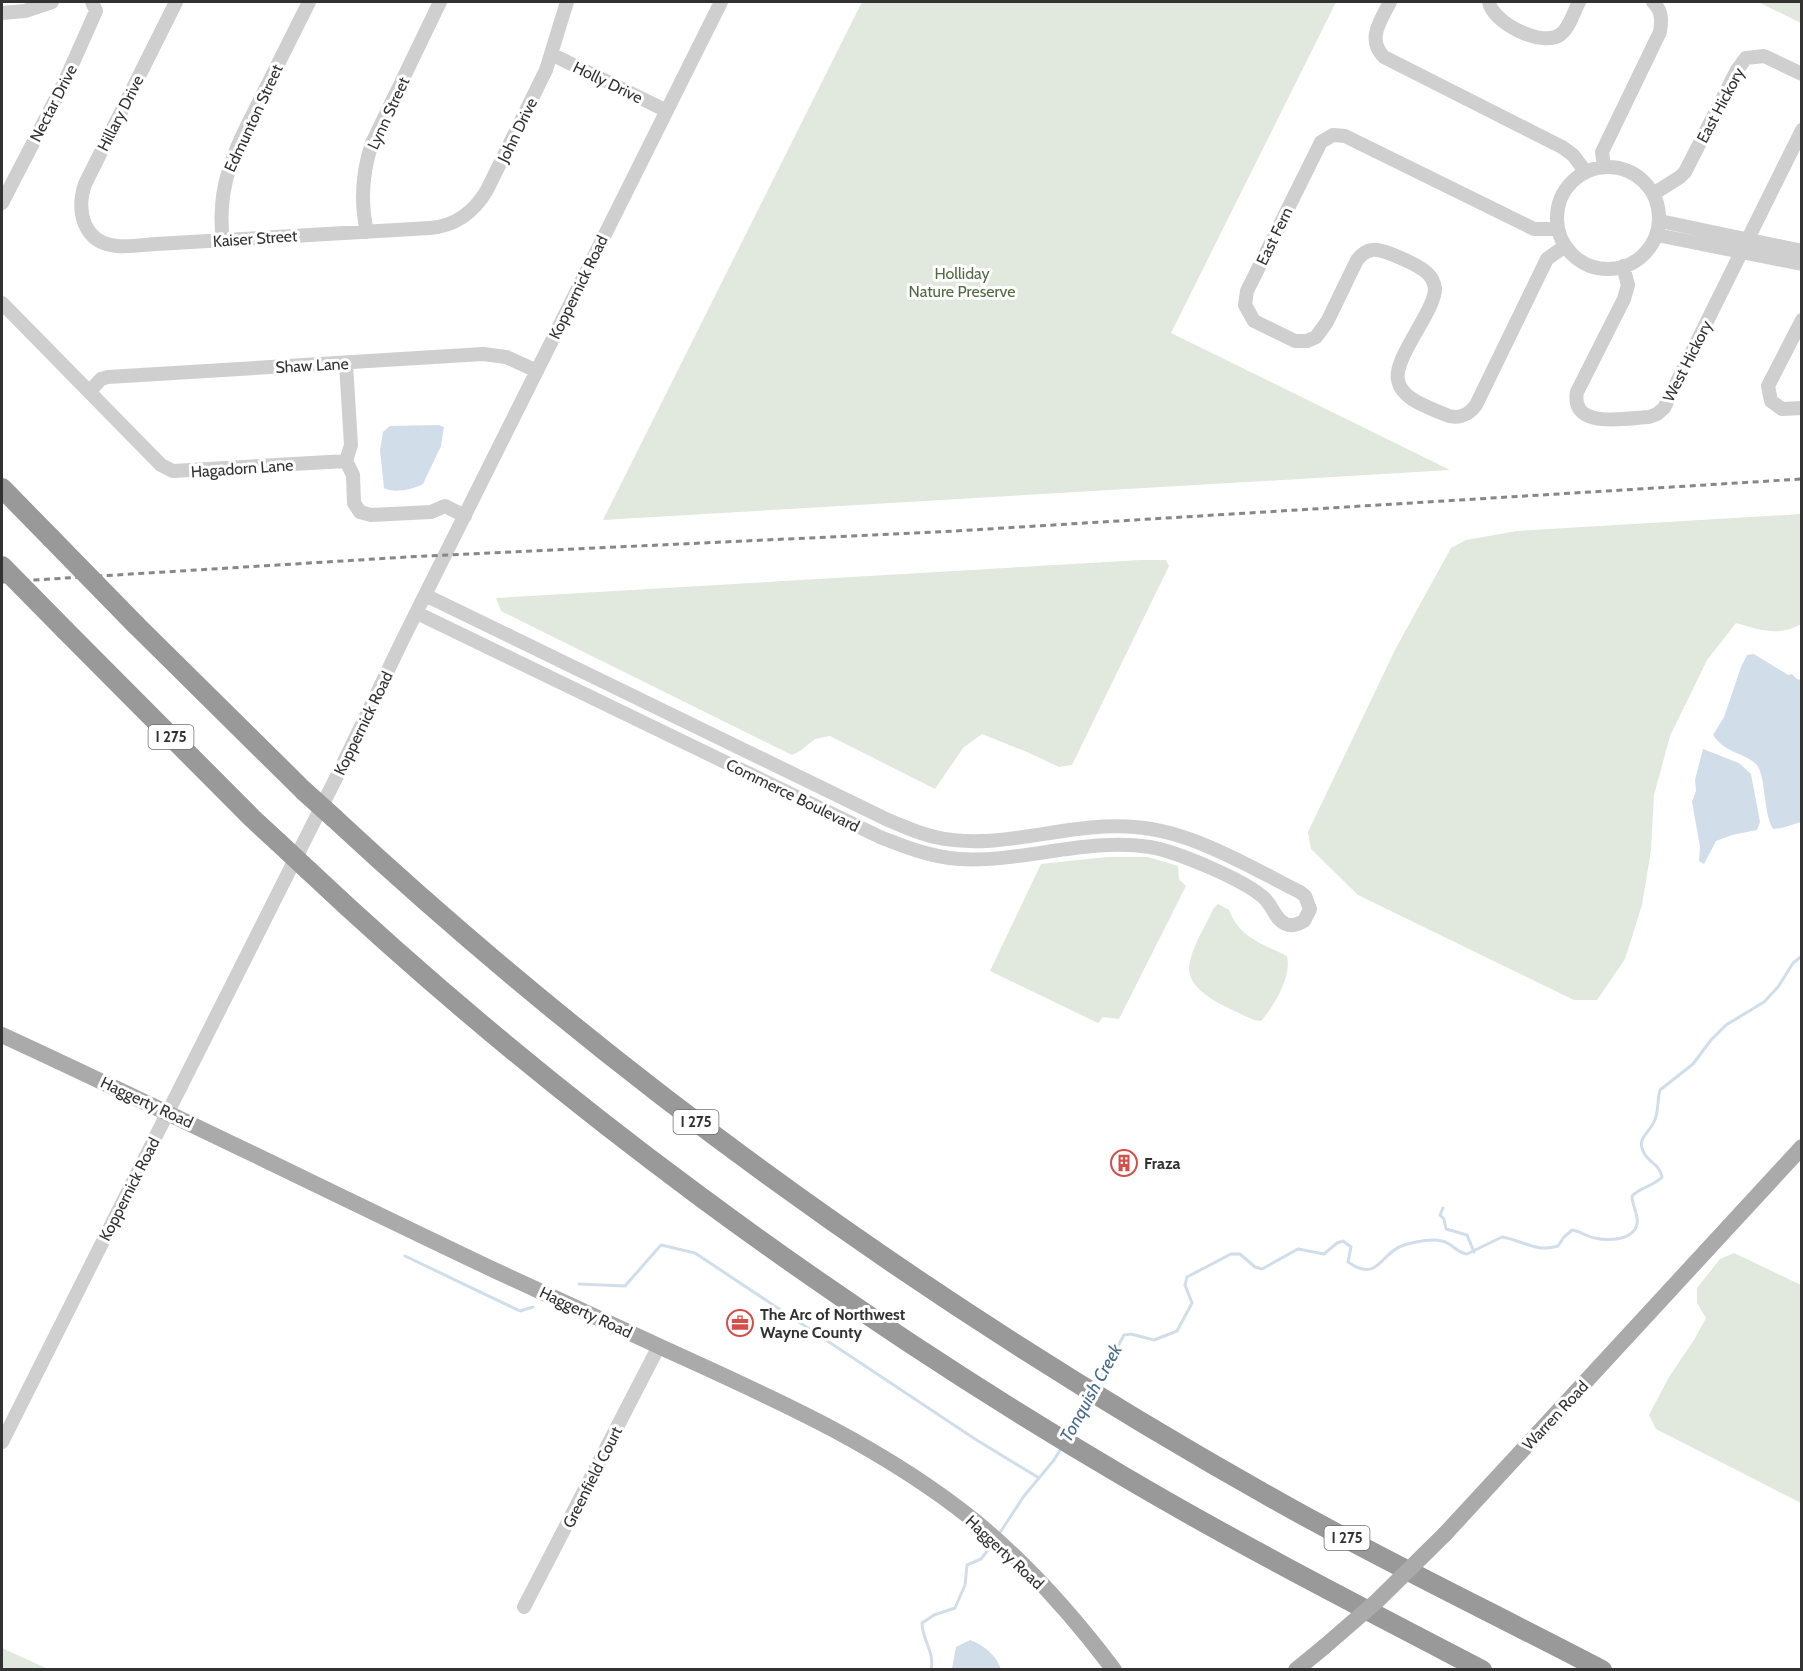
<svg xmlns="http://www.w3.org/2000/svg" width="1803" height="1671" font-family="Cabin,sans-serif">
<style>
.green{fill:#e1e8dd}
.water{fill:#d1deea}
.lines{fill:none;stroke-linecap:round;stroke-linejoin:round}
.stream{stroke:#d1deea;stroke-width:3}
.minor{stroke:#cfcfcf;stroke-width:14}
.major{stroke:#aaa;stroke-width:16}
.highway{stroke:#999;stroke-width:20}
.rail{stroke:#878787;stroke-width:3;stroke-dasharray:6 4.5;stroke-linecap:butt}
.major-bridge{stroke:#aaa;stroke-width:16}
.highway-bridge{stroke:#999;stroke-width:20}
.labels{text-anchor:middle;stroke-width:6;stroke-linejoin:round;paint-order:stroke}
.shield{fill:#fff;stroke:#707070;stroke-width:1.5}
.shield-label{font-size:15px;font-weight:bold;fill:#323232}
.street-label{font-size:16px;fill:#323232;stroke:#fff}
.park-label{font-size:16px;fill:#526a44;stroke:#fff}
.poi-label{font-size:16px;font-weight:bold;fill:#323232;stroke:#fff;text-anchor:start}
.water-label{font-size:18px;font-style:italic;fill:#486b8d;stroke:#fff}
</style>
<rect width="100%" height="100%" fill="#fff"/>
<path class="green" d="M 862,2 L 1336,2 L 1171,333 L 1450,470 L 603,520 Z
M 1758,2 L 1801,2 L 1801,23 Z
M 1801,514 L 1801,624 C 1780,637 1759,630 1736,623 L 1707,660 L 1670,736 L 1654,795 L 1651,850 L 1642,905 L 1625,959 L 1597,1000 L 1574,1000 L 1358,895 L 1311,849 L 1308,832 L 1396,648 L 1451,548 L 1466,540 L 1517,531 Z
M 1141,560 L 1166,560 L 1169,566 L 1072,765 L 1059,767 L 1027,752 L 982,734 L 963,748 L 935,789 L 830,736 L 815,739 L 800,751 L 792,755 L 501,611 L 496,598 Z
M 1107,857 L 1148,857 L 1178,866 L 1179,879 L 1186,886 L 1119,1019 L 1103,1017 L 1098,1023 L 990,971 L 1041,864 Z
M 1218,904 L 1229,910 C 1240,938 1261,943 1287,956 C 1292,976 1274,1006 1261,1021 L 1254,1020 C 1232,1009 1181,992 1190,961 C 1194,943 1206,926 1213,909 Z
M 1734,1253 L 1801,1285 L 1801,1503 L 1656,1429 L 1649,1415 L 1669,1377 L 1694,1340 L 1706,1318 L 1697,1303 L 1697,1288 L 1720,1259 Z
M 2,1648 L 48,1669 L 2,1669 Z"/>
<path class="water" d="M 439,425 L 444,427 L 441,446 L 423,484 C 414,489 394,494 384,488 L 380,450 L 383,432 L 390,426 Z
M 1754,654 L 1788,675 L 1792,674 L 1797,679 L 1801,680 L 1801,822 L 1782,828 L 1773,829 C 1763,813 1766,774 1756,764 C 1743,752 1726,754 1713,735 L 1724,717 L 1741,667 L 1747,655 Z
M 1703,749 L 1739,763 L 1751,774 L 1760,822 L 1757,830 L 1732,835 L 1716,841 L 1704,864 L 1699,861 L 1700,847 L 1692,802 L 1696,791 L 1695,780 Z
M 970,1640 C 984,1645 996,1655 1001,1669 L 952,1669 L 956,1647 Z"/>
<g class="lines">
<path class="stream" d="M 1443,1208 L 1440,1215 L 1444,1219 L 1446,1229 L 1467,1235 L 1474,1252
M 405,1256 L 520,1311 L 533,1307
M 579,1284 L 625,1286 L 661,1245 L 695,1253 L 975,1439 L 1039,1478
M 1096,1387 L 1124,1335 L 1131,1334 L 1154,1340 L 1177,1331 L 1192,1303 L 1185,1285 L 1187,1277 L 1231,1254 L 1240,1254 L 1255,1267 L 1262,1269 L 1298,1249 L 1324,1254 L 1337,1243 L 1343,1241 L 1351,1247 L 1348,1262 C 1379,1284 1380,1252 1404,1245 C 1414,1242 1433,1238 1442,1241 C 1452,1243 1457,1253 1467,1254 L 1502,1237 C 1522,1240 1536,1253 1558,1246 L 1564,1237 L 1572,1230 C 1580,1231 1587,1237 1595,1238 C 1608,1241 1633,1241 1637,1224 C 1639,1215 1632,1206 1632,1196 C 1641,1187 1654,1186 1662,1177 C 1660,1164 1647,1162 1643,1151 C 1637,1138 1649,1133 1654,1122 C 1659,1112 1657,1100 1660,1090 L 1693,1064 L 1711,1040 L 1726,1025 L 1764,1002 L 1778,987 L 1793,963 L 1802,956
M 1070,1434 L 1090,1398
M 999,1534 L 1024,1496 L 1054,1460 L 1062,1447
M 931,1670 C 935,1652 922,1640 922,1623 L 934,1615 L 955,1608 L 965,1585 L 967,1565 L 981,1559 L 992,1545"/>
<path class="minor" d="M 176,2 L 85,184 C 76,211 83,243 117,246 C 130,247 143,245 156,244 L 430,228 C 456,226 474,212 487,190 L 546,70 L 567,2
M 1390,2 C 1381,20 1366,39 1384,57 L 1562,147 L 1573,155 L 1585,171
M 1489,2 C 1492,22 1543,49 1561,34 C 1570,27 1574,11 1579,2
M 2,13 L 25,11 L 52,2
M 551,54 L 665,110
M 1604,166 L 1602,152 L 1660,32 C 1662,19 1662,11 1653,2
M1557 218a51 51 0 1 1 102 0a51 51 0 1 1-102 0Z
M 1653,194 L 1680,177 L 1685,172 L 1737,70 L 1746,58 L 1764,56 L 1802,74
M 2,203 L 64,83 L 96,11 L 92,2
M 1660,221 L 1802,251
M 1558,229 L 1534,229 L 1345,136 L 1333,135 L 1321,142 L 1247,291 L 1245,305 L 1254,321 L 1295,341 L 1307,341 L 1316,337 L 1327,322 L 1357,260 C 1361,255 1365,251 1372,250 C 1382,248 1422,266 1429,275 C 1432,278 1434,283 1435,288 C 1436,310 1393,358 1398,380 C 1401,399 1428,407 1444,414 C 1456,420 1468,416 1476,405 L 1547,259 L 1565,246
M 367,232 C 360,201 362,173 372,143 L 440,2
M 1657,235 L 1802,264
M 223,240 C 215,182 239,142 264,92 C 279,62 294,32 309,2
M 1623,266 L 1628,285 L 1624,299 L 1577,392 C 1570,430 1626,418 1649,417 L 1657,414 L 1664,408 L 1802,130
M 2,303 L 161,465 L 173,471 L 346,461 L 351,445 L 346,364
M 1802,320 L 1768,386 L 1771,401 L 1782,409 L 1802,408
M 90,391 L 101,379 L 108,377 L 483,354 L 506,357 L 537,371
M 346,461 L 353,475 L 354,503 L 360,512 L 371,515 L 431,512 L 445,506 L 465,516
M 417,613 L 880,837 C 905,847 931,857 959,859 C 1023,863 1086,837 1150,847 C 1178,852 1242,879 1263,897 C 1272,904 1275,920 1286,924 C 1292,927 1298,924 1304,921 L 1310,909 L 1305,896 L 1300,892 C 1250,867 1192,831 1135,827 C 1068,821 1002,852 935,837 C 919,834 903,826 888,820 L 425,595
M 2,1442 L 340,770 L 403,639 L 721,2
M 524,1607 L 659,1346"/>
<path class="major" d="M 2,1035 C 167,1111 330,1192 494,1270 C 551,1296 608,1323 665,1349 C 773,1398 884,1447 977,1523 C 1028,1565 1074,1617 1114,1670
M 1445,1534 L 1802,1147
M 1296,1670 L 1324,1647"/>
<path class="highway" d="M 2,488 L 51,538
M 136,625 L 304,791
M 65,630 L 252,818 L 278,842
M 334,818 C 620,1084 940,1312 1281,1503 C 1386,1562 1495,1614 1602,1670
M 308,870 C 551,1099 834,1306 1123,1476 C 1240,1545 1361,1607 1482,1670"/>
<path class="rail" d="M 2,582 L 407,557 L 955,531 L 1802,479"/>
<path class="major-bridge" d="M 1324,1647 L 1377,1601 L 1445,1534"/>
<path class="highway-bridge" d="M 51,538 L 136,625
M 2,566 L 65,630
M 304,791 L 334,818
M 278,842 L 308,870"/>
</g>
<defs>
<symbol id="building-ring" viewBox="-11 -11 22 22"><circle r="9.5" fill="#fff" stroke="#d44e4a" stroke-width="1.5"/><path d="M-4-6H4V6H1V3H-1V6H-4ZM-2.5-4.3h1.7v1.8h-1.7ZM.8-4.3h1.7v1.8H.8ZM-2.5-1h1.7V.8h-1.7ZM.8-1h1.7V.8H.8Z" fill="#d44e4a"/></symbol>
<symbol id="office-ring" viewBox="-11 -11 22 22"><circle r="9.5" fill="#fff" stroke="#d44e4a" stroke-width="1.5"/><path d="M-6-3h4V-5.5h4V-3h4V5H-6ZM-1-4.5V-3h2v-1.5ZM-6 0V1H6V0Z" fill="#d44e4a"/></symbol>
</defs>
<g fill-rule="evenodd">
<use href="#building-ring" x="1109" y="1148" width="30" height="30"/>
<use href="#office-ring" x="725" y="1308" width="30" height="30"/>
</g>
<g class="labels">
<g class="shield">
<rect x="148.5" y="725" width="45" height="24" rx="4.5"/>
<rect x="673.5" y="1110" width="45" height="24" rx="4.5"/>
<rect x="1324.5" y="1526" width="45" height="24" rx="4.5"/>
</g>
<g class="shield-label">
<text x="171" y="742">I 275</text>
<text x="696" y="1127">I 275</text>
<text x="1347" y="1543">I 275</text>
</g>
<g class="street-label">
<text transform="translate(608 82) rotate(26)" y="6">Holly Drive</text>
<text transform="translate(53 103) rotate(-63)" y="6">Nectar Drive</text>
<text transform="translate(1720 105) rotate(-62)" y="6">East Hickory</text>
<text transform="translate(120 113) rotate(-63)" y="6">Hillary Drive</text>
<text transform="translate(388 113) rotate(-65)" y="6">Lynn Street</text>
<text transform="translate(253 118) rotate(-65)" y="6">Edmunton Street</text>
<text transform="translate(517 130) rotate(-64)" y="6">John Drive</text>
<text transform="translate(1274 236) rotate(-64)" y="6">East Fern</text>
<text transform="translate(255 238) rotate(-4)" y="6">Kaiser Street</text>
<text transform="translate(578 287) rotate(-64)" y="6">Koppernick Road</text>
<text transform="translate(1687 361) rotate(-63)" y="6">West Hickory</text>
<text transform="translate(312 365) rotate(-3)" y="6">Shaw Lane</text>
<text transform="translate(242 468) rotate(-4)" y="6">Hagadorn Lane</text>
<text transform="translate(363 723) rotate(-64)" y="6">Koppernick Road</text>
<text transform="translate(793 795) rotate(26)" y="6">Commerce Boulevard</text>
<text transform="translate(147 1102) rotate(25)" y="6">Haggerty Road</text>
<text transform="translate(129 1189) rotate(-63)" y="6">Koppernick Road</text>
<text transform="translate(586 1312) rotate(25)" y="6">Haggerty Road</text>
<text transform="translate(1555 1415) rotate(-47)" y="6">Warren Road</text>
<text transform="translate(592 1477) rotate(-63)" y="6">Greenfield Court</text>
<text transform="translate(1005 1552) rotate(43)" y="6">Haggerty Road</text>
</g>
<g class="park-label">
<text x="962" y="279">Holliday<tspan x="962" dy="18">Nature Preserve</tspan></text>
</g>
<g class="poi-label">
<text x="1144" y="1169">Fraza</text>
<text x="760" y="1320">The Arc of Northwest<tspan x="760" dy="18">Wayne County</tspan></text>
</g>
<g class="water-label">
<text transform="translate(1091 1393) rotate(-61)" y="6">Tonquish Creek</text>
</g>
</g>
<rect width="1803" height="1671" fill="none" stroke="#323232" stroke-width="6"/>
</svg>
